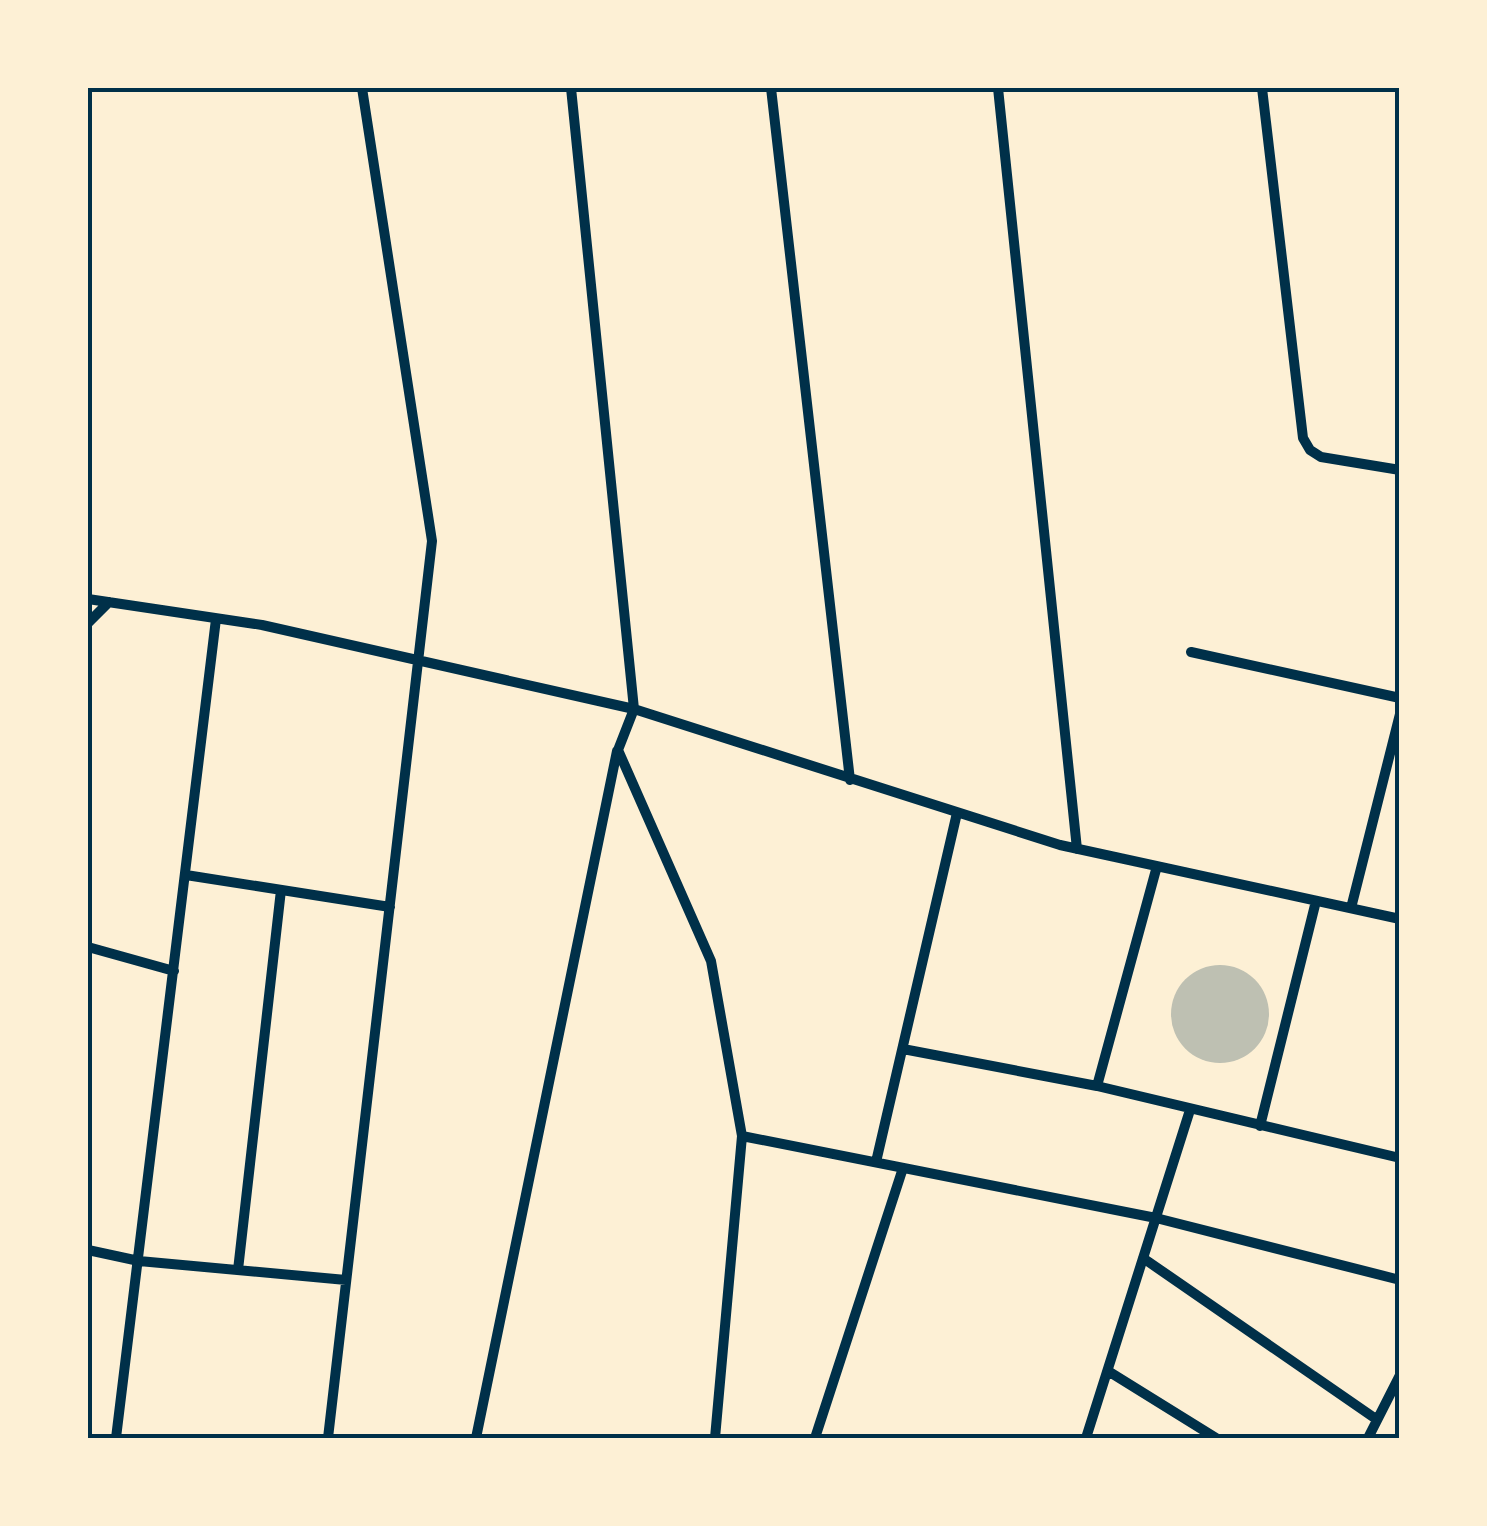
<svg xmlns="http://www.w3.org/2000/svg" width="1487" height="1526" font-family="Signika,sans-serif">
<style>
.building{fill:#bec0b2}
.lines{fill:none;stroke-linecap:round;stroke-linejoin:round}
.minor{stroke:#003049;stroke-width:10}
.neatline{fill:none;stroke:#003049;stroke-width:4}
</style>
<rect width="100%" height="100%" fill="#fdf0d5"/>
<path class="building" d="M1171 1014a49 49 0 1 1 98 0a49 49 0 1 1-98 0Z"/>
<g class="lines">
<path class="minor" d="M 571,88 L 634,709 L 618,750 L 711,961 L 742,1136 L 715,1438
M 771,88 L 850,780
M 998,88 L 1077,849
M 1262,88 L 1303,438 L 1310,450 L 1321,457 L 1400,470
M 88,599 L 262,625 L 634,709 L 1060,845 L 1400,919
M 88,623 L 109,602
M 1191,652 L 1400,698
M 186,875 L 390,907
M 1351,908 L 1400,714
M 88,947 L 174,971
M 903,1049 L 1097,1086 L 1400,1158
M 1097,1086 L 1157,866
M 1260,1126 L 1316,901
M 742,1136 L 1156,1218 L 1400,1280
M 876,1162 L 957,813
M 88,1250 L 139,1261 L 346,1280
M 1143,1258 L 1376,1419
M 238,1270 L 281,890
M 1108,1371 L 1216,1438
M 116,1438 L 216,619
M 328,1438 L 432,541 L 362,88
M 476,1438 L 617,751
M 815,1438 L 903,1168
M 1086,1438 L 1190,1110
M 1368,1438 L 1400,1375"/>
</g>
<rect width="1487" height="1526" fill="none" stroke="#fdf0d5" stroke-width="180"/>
<rect x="90" y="90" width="1307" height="1346" class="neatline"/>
</svg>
